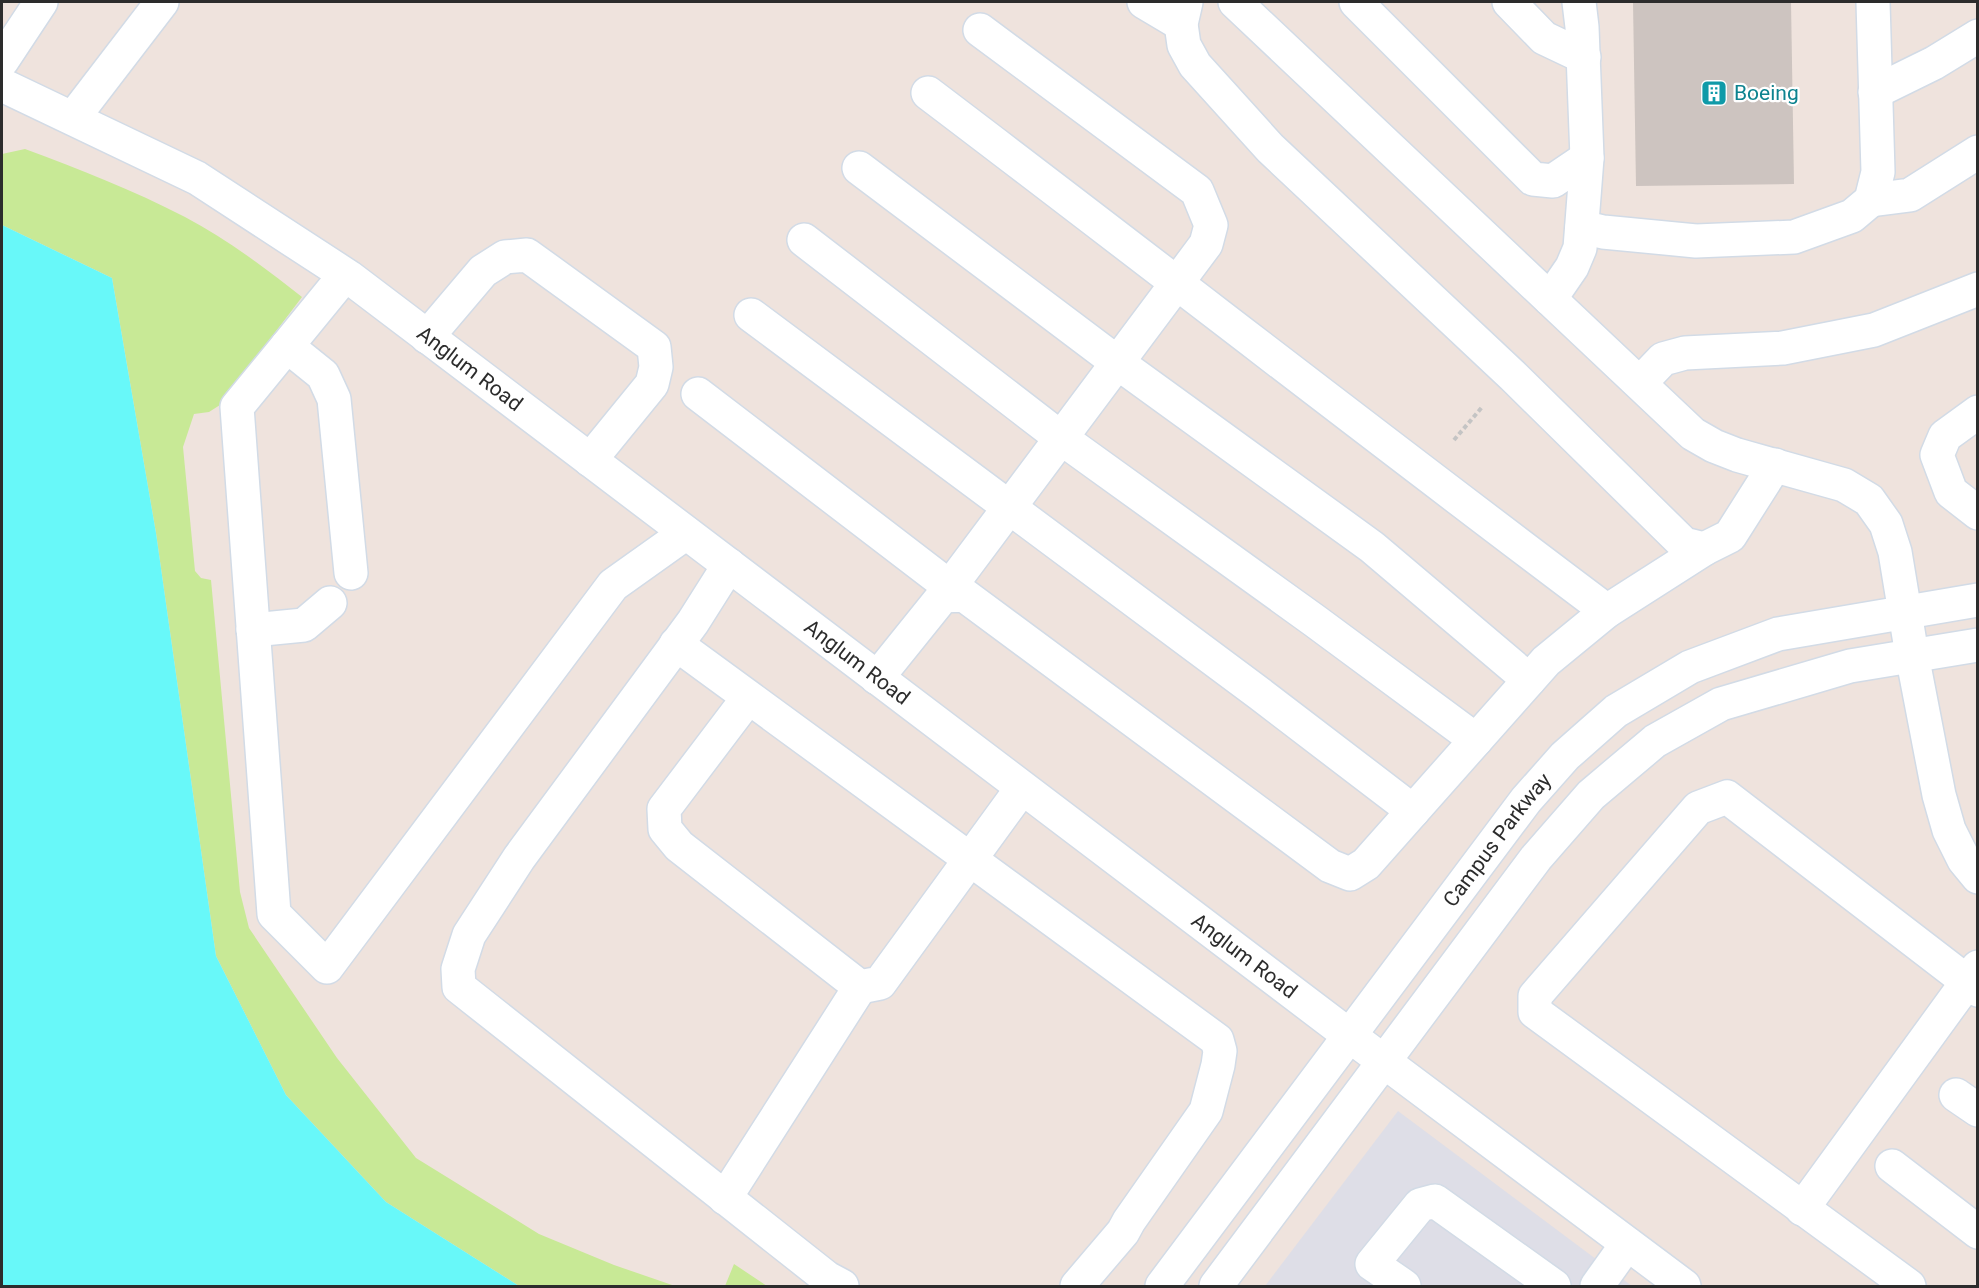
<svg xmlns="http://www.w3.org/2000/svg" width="1979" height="1288" font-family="Roboto,sans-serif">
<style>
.industrial{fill:#dedee7}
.green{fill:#c8e996}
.water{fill:#68f8f9}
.building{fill:#cdc4c0}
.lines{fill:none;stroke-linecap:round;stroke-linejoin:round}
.minor-casing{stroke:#d2dbe6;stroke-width:36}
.path{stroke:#c4c4c4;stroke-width:4;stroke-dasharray:4.5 3;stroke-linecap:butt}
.minor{stroke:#fff;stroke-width:33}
.labels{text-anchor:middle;stroke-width:4.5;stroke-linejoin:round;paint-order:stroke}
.culture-label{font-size:21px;fill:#0d838f;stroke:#fff;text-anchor:start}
.street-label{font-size:21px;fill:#2c2c2c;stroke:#fff}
</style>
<rect width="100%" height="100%" fill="#efe3dd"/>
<path class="industrial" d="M 1398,1111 L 1632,1286 L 1265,1286 Z"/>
<path class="green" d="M 25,149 C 79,169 133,190 185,217 C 227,239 265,268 302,297 L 220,405 L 209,412 L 194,414 L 183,447 L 195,571 L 201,578 L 211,580 L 240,892 L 249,928 L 337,1058 L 416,1158 L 539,1234 L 614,1265 L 675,1286 L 519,1286 L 386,1202 L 286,1095 L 216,956 L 156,533 L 112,278 L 2,225 L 2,154 Z
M 734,1264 L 767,1286 L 725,1286 Z"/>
<path class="water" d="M 2,225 L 112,278 L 156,533 L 216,956 L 286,1095 L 386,1202 L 519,1286 L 2,1286 Z"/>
<path class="building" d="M 1633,2 L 1791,2 L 1794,184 L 1636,186 Z"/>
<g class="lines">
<defs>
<g id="minor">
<path d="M 1144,2 L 1181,24"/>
<path d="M 1186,2 L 1181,24 L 1184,45 L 1195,65 L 1270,148 L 1513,376 L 1684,544 L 1704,549 L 1730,536 L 1775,465"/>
<path d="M 1235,2 L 1693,434 L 1714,446 L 1737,455 L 1844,485 L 1869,500 L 1886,524 L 1895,552 L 1912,655 L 1939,795 L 1949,830 L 1964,860 L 1978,877"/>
<path d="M 1356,2 L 1533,179 L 1553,181 L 1587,158"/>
<path d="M 1509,2 L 1544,38 L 1584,57"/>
<path d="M 2,61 L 41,2"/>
<path id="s1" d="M 2,85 L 197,178 L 349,277 L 1350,1036 L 1684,1286"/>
<path d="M 1875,92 L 1934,63 L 1978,36"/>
<path d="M 928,93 C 1155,265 1379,440 1607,611"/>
<path d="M 73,118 L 162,2"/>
<path d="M 859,168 L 1118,363 L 1372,547 L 1529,680"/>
<path d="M 1871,200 L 1910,195 L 1978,152"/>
<path d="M 1582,227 L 1603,232 L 1696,241 L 1794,237 L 1852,216 L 1871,200 L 1878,172 L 1873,2"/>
<path d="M 804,240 L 1061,438 L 1315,621 L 1476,740"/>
<path d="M 345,275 L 237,407 L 274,914 L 327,967 L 613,585 L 686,533"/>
<path d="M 1550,299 L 1572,267 L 1580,248 L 1587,158 L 1582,27 L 1579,2"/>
<path d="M 751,315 L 1260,694 L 1413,811"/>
<path d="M 427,337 L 483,271 L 505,257 L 527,255 L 654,347 L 656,367 L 652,384 L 590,460"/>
<path d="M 287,346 L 323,375 L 334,399 L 351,573"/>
<path d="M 1640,383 L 1663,359 L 1685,353 L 1783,348 L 1874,330 L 1978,289"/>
<path d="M 698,394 L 950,587"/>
<path d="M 1978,412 L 1945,436 L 1937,455 L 1951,492 L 1978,513"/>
<path d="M 729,565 L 693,622 L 519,858 L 469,935 L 458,969 L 459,987 L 827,1278 L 842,1286"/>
<path d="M 943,596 L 1206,244 L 1211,225 L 1197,191 L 980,30"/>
<path d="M 253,630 L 304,625 L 330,603"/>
<path d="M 676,644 L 1217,1040 L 1220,1051 L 1218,1065 L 1206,1111 L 1129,1221 L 1123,1232 L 1077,1286"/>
<path d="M 877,678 L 943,596 L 964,595 L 1330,866 L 1350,874 L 1366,864 L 1546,661 L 1607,611 L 1704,549"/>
<path d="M 748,698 L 664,809 L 665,829 L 679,846 L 860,987 L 880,983 L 1022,788"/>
<path d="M 1956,1095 L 1978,1110"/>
<path d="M 1892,1166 L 1978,1232"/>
<path d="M 725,1198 L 860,987"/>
<path d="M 1802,1209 L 1978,967"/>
<path id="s2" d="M 1162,1286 L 1526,800 L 1565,756 L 1616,711 L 1690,667 L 1778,634 L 1978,600"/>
<path d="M 1216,1286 L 1536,858 L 1591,795 L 1655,741 L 1721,704 L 1850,666 L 1978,645"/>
<path d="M 1404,1286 L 1372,1264 L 1420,1205 L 1435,1201 L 1554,1286"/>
<path d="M 1597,1286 L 1627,1244"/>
<path d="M 1909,1286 L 1535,1012 L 1535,996 L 1698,808 L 1727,797 L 1978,990"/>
</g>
</defs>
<use href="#minor" class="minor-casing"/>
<path class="path" d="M 1454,440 L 1483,406"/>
<use href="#minor" class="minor"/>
</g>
<defs>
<symbol id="building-square" viewBox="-11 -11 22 22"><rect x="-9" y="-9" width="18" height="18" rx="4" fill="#0f9aa8" stroke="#fff"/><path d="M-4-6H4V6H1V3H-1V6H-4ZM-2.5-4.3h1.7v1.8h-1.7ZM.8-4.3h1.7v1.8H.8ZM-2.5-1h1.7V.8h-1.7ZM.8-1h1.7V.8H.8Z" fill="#fff"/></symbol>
</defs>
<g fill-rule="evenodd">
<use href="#building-square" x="1699" y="78" width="30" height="30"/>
</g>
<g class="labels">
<g class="culture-label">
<text x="1734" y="100">Boeing</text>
</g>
<g class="street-label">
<text dy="7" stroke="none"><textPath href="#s1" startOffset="549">Anglum Road</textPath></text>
<text dy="7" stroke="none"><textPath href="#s1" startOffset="1035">Anglum Road</textPath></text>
<text dy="7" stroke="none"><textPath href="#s2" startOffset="558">Campus Parkway</textPath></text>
<text dy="7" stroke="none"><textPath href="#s1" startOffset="1521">Anglum Road</textPath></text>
</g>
</g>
<rect width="1979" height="1288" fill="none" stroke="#2c2c2c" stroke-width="6"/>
</svg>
